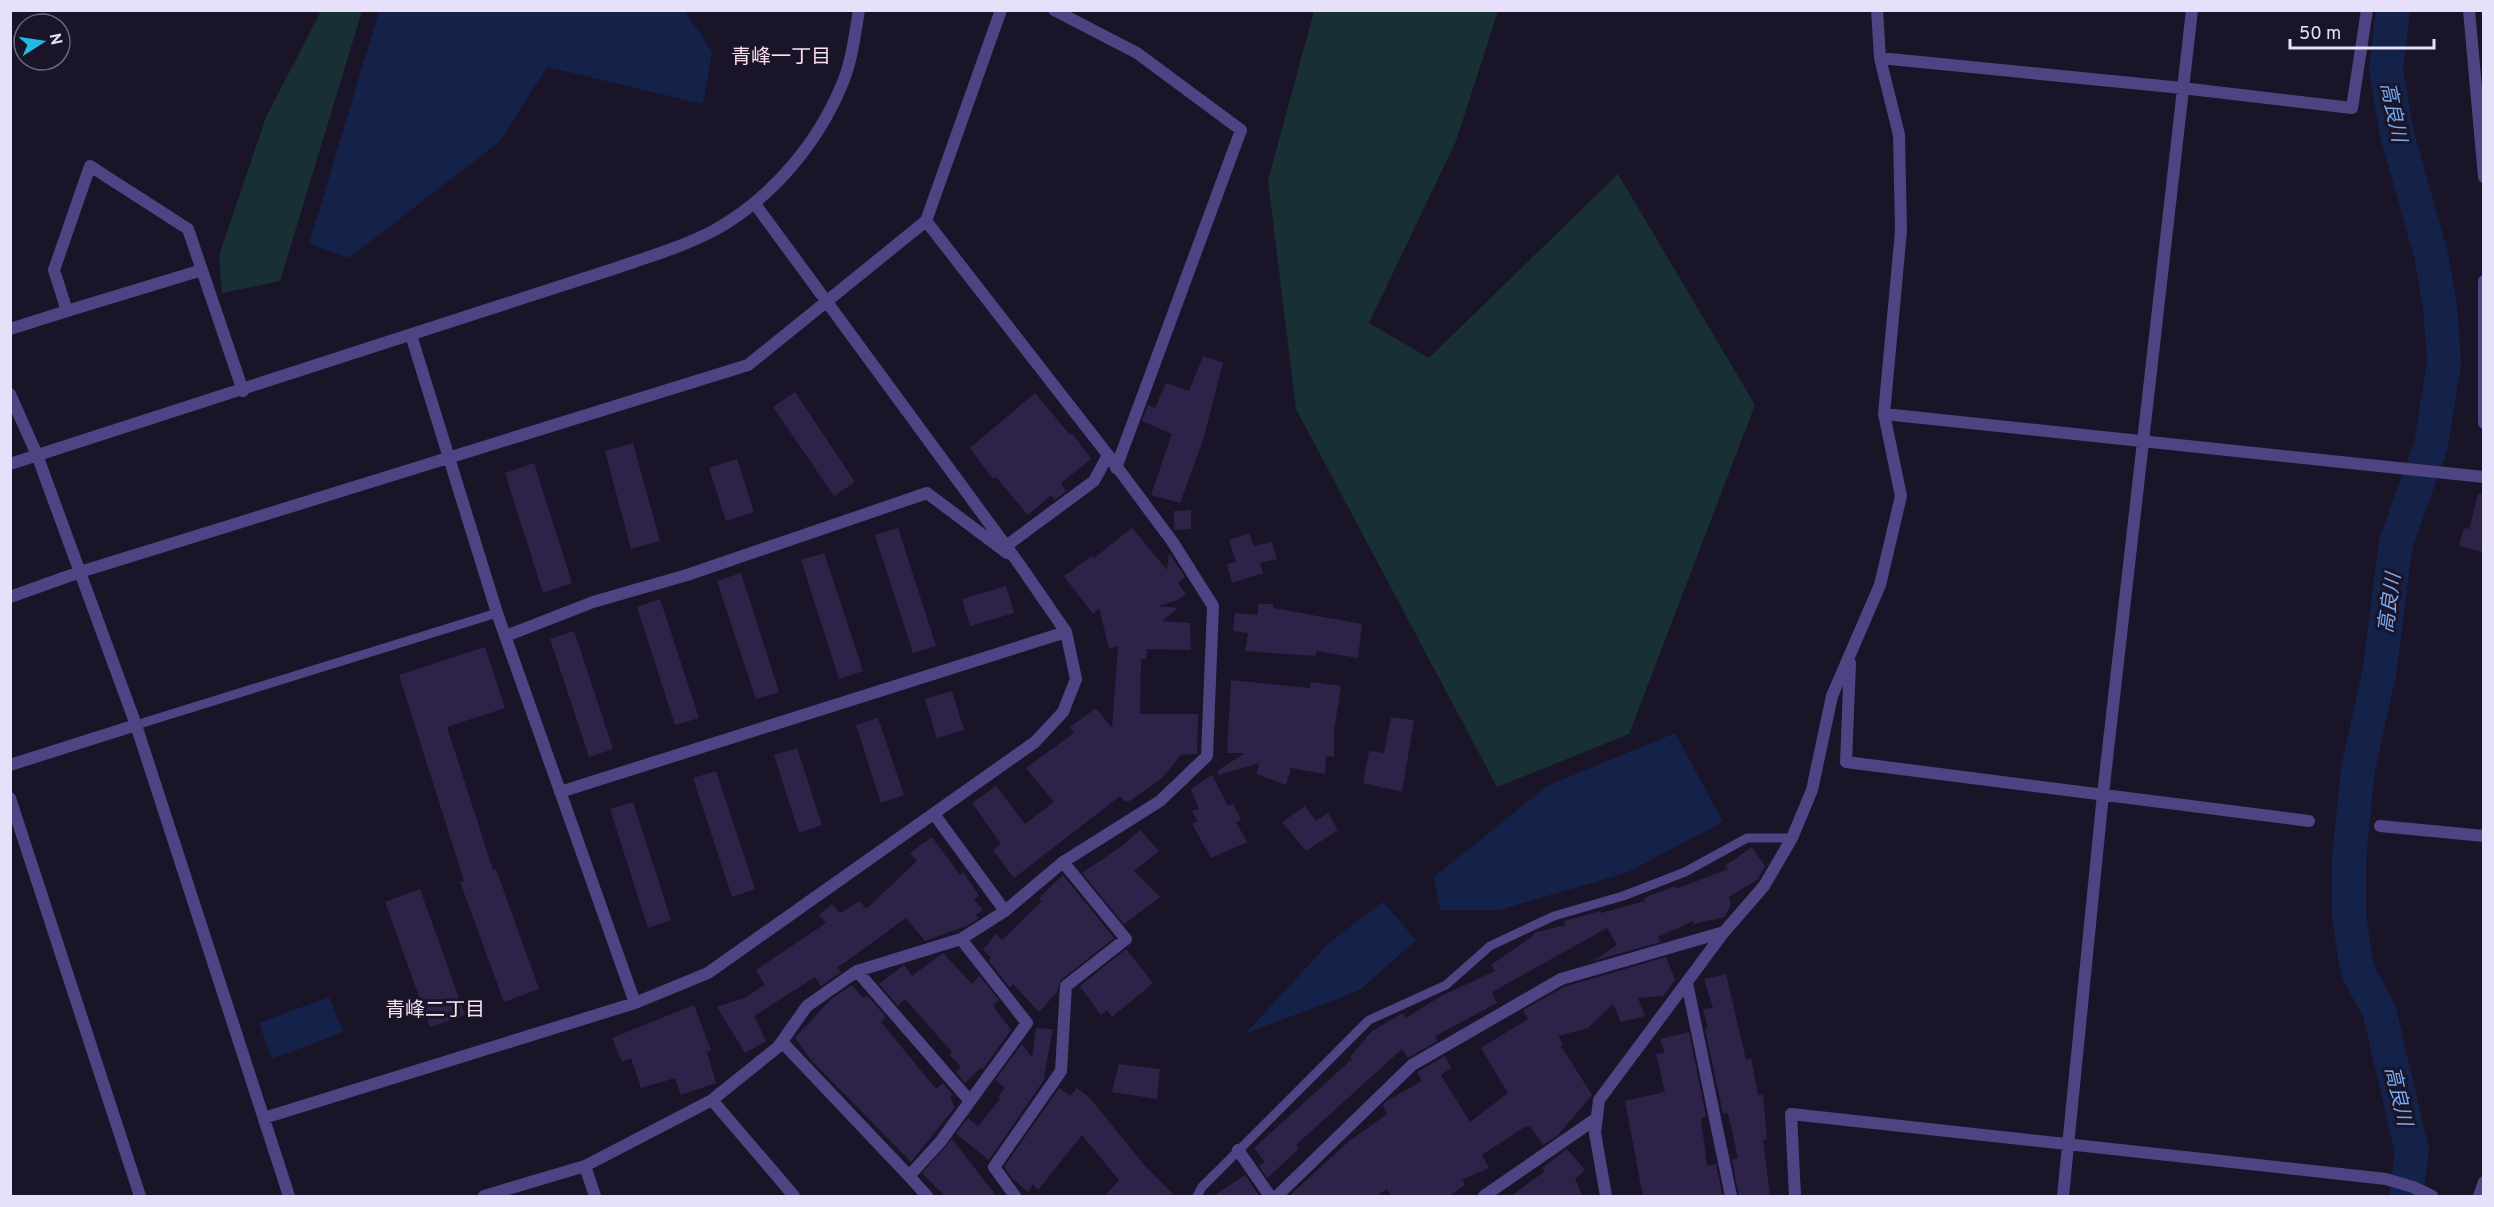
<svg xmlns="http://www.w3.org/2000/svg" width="2494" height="1207" font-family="Overpass,'Noto Sans JP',sans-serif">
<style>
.green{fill:#183033}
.water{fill:#142148}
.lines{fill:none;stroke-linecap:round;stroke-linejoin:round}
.river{stroke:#142148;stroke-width:34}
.building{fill:#2f2248}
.service{stroke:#4f4483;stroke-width:9}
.minor{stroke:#4f4483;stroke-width:12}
.tertiary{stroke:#4f4483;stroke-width:12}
.labels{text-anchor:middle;stroke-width:6;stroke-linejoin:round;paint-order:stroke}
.neighbourhood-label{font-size:20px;fill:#fce1ef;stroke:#1a1429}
.water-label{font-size:20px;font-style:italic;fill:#79aaf0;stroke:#1a1429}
</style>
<rect width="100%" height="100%" fill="#1a1429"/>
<path class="green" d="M 321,11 L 362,11 L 280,281 L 222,293 L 219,256 L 266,117 Z
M 1314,11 L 1498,11 L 1456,141 L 1369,323 L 1429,358 L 1618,174 L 1755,405 L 1629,734 L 1497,787 L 1296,409 L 1268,181 Z"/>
<path class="water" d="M 379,11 L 685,11 L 712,52 L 703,104 L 547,67 L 500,141 L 349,258 L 309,244 Z
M 1675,733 L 1723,822 L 1626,873 L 1499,910 L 1440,910 L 1434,877 L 1547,786 Z
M 1383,902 L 1416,940 L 1360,990 L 1245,1034 L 1329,943 Z
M 329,997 L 343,1032 L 272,1059 L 259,1023 Z"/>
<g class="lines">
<path class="river" d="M 2393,10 L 2386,70 L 2397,134 L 2431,255 L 2440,306 L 2444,363 L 2431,445 L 2396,543 L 2379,674 L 2358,769 L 2349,859 L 2349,915 L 2355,958 L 2360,976 L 2379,1010 L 2412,1151 L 2406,1196"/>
</g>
<path class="building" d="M 1203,356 L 1223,363 L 1203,440 L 1180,503 L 1151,495 L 1172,434 L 1142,421 L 1148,405 L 1155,408 L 1166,383 L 1189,391 Z
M 795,392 L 855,482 L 834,496 L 773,407 Z
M 1035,393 L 1070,435 L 1072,433 L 1091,459 L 1061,483 L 1066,491 L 1055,500 L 1051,495 L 1028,515 L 996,477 L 993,479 L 970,448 Z
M 633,443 L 660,541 L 631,549 L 605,451 Z
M 737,459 L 754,512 L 726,521 L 709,468 Z
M 534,463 L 572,583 L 543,593 L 505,473 Z
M 2478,494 L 2484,495 L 2484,552 L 2459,546 L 2464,528 L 2469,529 Z
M 1191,510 L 1191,529 L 1174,530 L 1174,511 Z
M 898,528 L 936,646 L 913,653 L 875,535 Z
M 1132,528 L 1167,570 L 1169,553 L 1185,577 L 1178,583 L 1186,594 L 1178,600 L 1158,606 L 1178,608 L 1162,621 L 1190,623 L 1191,650 L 1147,649 L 1146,659 L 1141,659 L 1140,714 L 1198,714 L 1197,754 L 1181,755 L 1163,777 L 1130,801 L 1124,801 L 1120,796 L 1014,878 L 993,850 L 1001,844 L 972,803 L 996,786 L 1025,824 L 1054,802 L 1026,768 L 1074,733 L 1070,727 L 1096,708 L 1112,728 L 1118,646 L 1109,648 L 1099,608 L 1093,614 L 1064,576 L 1092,556 L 1094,558 Z
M 1249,533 L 1254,546 L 1272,542 L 1277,559 L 1260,563 L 1263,573 L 1232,583 L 1227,564 L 1236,562 L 1229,540 Z
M 824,553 L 863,671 L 839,679 L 801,560 Z
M 741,573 L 779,692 L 756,699 L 717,581 Z
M 1006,586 L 1014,613 L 970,626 L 962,599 Z
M 660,599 L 699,718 L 675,725 L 637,607 Z
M 1258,604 L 1274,604 L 1273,608 L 1362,624 L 1358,658 L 1316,651 L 1316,656 L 1245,651 L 1248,633 L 1233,631 L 1235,613 L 1258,615 Z
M 574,631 L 613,749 L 589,757 L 550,639 Z
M 485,647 L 505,708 L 447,727 L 493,870 L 496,869 L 539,989 L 504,1002 L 460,882 L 464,881 L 399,675 Z
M 1231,680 L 1310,688 L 1311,682 L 1341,686 L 1334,732 L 1334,757 L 1326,756 L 1325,774 L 1291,768 L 1286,785 L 1257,774 L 1259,763 L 1219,775 L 1217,771 L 1245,753 L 1227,753 Z
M 952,691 L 964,730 L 937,738 L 925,699 Z
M 1391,717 L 1414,720 L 1402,792 L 1363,783 L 1369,751 L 1384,753 Z
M 878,718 L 904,795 L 881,803 L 856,725 Z
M 797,748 L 822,825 L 799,833 L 774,755 Z
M 716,771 L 755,889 L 732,897 L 693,778 Z
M 1212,775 L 1228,806 L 1233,804 L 1241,820 L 1236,822 L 1247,842 L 1211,858 L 1192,824 L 1198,821 L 1192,811 L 1199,809 L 1191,789 Z
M 633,802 L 671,920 L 648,928 L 610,809 Z
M 1305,806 L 1316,821 L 1328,813 L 1338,830 L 1306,851 L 1282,822 Z
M 1140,830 L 1159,851 L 1134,871 L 1160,897 L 1124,924 L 1082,873 L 1122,846 Z
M 932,837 L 960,875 L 963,872 L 979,895 L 974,899 L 983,910 L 976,915 L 979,918 L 966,926 L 925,941 L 906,918 L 837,968 L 841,972 L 821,986 L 815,977 L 754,1016 L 766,1041 L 745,1053 L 717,1007 L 744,998 L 765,985 L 756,970 L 826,923 L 819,915 L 832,904 L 840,913 L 860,901 L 866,909 L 917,861 L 910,853 Z
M 1752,847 L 1765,866 L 1758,879 L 1729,897 L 1731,905 L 1724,917 L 1694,924 L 1693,921 L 1658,937 L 1660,942 L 1593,961 L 1617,945 L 1607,928 L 1492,992 L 1497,1003 L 1435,1036 L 1437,1041 L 1408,1058 L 1402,1049 L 1296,1145 L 1299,1149 L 1267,1178 L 1259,1166 L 1265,1162 L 1254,1148 L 1352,1059 L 1350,1057 L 1372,1031 L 1403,1013 L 1406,1018 L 1441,996 L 1495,971 L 1491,965 L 1534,935 L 1533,933 L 1565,925 L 1564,921 L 1600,911 L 1601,913 L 1645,901 L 1644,898 L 1675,886 L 1676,889 L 1728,869 L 1725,866 Z
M 1063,875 L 1114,938 L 1061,980 L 1057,992 L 1039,1012 L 1013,984 L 1010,988 L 989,961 L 991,957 L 983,950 L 996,934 L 1002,940 L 1042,901 L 1039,898 Z
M 420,889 L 465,1015 L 430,1027 L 385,902 Z
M 1126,949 L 1153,983 L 1112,1017 L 1107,1010 L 1101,1015 L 1080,986 Z
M 943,953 L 972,984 L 979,975 L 999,1000 L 993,1006 L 1011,1030 L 983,1069 L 981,1068 L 965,1083 L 956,1072 L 961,1067 L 949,1054 L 952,1052 L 905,999 L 898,1006 L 879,984 L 904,965 L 912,976 Z
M 1666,957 L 1675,980 L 1663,996 L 1638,998 L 1645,1016 L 1621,1022 L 1613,1004 L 1588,1028 L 1558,1036 L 1563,1044 L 1561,1046 L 1592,1095 L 1557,1136 L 1543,1145 L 1530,1126 L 1523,1128 L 1482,1155 L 1489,1168 L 1462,1180 L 1465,1185 L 1448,1197 L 1392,1197 L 1387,1189 L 1375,1197 L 1288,1197 L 1348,1142 L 1387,1114 L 1383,1105 L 1385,1102 L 1422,1081 L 1417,1072 L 1445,1056 L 1451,1068 L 1441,1075 L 1470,1122 L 1508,1093 L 1481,1048 L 1528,1019 L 1523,1010 L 1564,987 Z
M 1726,974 L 1746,1060 L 1751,1058 L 1758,1095 L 1763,1094 L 1767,1139 L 1763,1140 L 1770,1197 L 1739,1197 L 1732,1160 L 1738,1158 L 1728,1113 L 1723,1114 L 1705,1029 L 1708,1028 L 1703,1009 L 1713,1008 L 1704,979 Z
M 852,985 L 863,998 L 867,995 L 886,1017 L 881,1022 L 936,1089 L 943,1083 L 953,1095 L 950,1098 L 955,1107 L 911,1162 L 811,1060 L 795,1038 L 831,999 Z
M 694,1005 L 711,1050 L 707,1052 L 716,1083 L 681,1095 L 675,1078 L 641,1088 L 631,1058 L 622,1062 L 612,1038 Z
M 1036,1028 L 1053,1029 L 1044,1076 L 1046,1077 L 989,1160 L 956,1134 L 968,1118 L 978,1126 L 1000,1099 L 998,1097 L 1005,1088 L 995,1080 L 1022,1044 L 1032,1058 Z
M 1689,1032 L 1706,1117 L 1701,1118 L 1707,1166 L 1716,1164 L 1723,1197 L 1643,1197 L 1625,1101 L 1665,1092 L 1656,1054 L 1665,1053 L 1660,1039 Z
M 1119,1064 L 1160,1069 L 1157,1099 L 1112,1092 Z
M 1059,1088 L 1070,1096 L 1077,1088 L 1089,1097 L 1145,1166 L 1176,1197 L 1104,1197 L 1119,1180 L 1082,1135 L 1038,1190 L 1033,1184 L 1028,1192 L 1013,1179 L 1004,1167 Z
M 952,1139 L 997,1197 L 946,1197 L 922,1173 Z
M 1567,1149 L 1585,1170 L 1575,1179 L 1583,1197 L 1510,1197 L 1545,1171 L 1542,1168 Z
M 1245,1175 L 1260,1197 L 1212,1197 Z"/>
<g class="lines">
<path class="service" d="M 136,725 L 497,613
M 1197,1196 L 1202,1187 L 1369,1020 L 1446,985 L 1490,946 L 1554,916 L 1623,896 L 1685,872 L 1747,838 L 1792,838"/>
<path class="minor" d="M 1054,10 L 1137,53 L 1241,130 L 1116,468
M 2469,10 L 2484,177
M 1880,58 L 2182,88 L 2352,108 L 2367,10
M 202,270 L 67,311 L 54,270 L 90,166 L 188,229 L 243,391
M 2484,281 L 2484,423
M 10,329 L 67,311
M 411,335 L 497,613 L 635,1003
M 10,394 L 37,455 L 136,725 L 289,1196
M 1884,414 L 2484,477
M 1006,546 L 1094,481 L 1108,455
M 10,597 L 80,572 L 748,365 L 926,221 L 1001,10
M 506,636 L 593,602 L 687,575 L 927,493 L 1007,553
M 1850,663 L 1846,762 L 2309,821
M 10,765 L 136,725
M 560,792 L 1066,632
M 10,798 L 140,1196
M 934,814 L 1005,911
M 2380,826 L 2484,836
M 857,971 L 969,1100
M 1687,983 L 1731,1196
M 782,1042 L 909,1176
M 712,1100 L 794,1196
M 264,1118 L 635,1003 L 708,973 L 1035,742 L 1063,712 L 1076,679 L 1066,632 L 1017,561 L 755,204
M 1238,1150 L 1270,1196
M 585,1166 L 595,1196
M 484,1196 L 585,1166 L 712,1100 L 778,1047 L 807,1006 L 857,971 L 961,939 L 1005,911 L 1063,862 L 1160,801 L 1207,756 L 1213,606 L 1172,541 L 1108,455 L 926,221
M 927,1196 L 909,1176 L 941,1141 L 1027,1023 L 961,939
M 1015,1196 L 994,1167 L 1061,1071 L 1066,986 L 1126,939 L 1063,862
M 1277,1196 L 1412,1065 L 1561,979 L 1724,932
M 1484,1196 L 1597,1118
M 1606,1196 L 1595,1133 L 1599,1100 L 1724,932 L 1764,886 L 1792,838 L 1812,790 L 1832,696 L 1880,585 L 1901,496 L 1884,414 L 1901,231 L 1899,135 L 1880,58 L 1877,10
M 1795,1196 L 1791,1114 L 2386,1179 L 2413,1187 L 2432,1196
M 2063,1196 L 2103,794 L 2192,10
M 2479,1196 L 2484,1182"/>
<path class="tertiary" d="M 10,464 L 610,270 C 645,258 680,248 713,231 C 771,199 818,144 843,82 C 852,60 855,34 859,10"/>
</g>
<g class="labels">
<g class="neighbourhood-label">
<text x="781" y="63">青峰一丁目</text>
<text x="435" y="1016">青峰二丁目</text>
</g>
<g class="water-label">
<text transform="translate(2394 112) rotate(78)" y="7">高良川</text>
<text transform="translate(2389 603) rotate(-82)" y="7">高良川</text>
<text transform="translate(2399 1096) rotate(77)" y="7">高良川</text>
</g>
</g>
<rect width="2494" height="1207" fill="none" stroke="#e6e0fb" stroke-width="24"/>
<g transform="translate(42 42) rotate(78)"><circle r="28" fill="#1a1429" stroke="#6c667d" stroke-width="1.5"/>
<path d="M0-4.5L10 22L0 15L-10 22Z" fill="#21b9e6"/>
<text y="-9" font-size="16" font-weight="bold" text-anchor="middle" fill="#e6e0fb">N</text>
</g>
<path d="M2290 39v9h144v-9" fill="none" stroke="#e6e0fb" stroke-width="3"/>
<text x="2299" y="39" font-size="18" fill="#e6e0fb" stroke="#1a1429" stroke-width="4.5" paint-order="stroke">50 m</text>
</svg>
